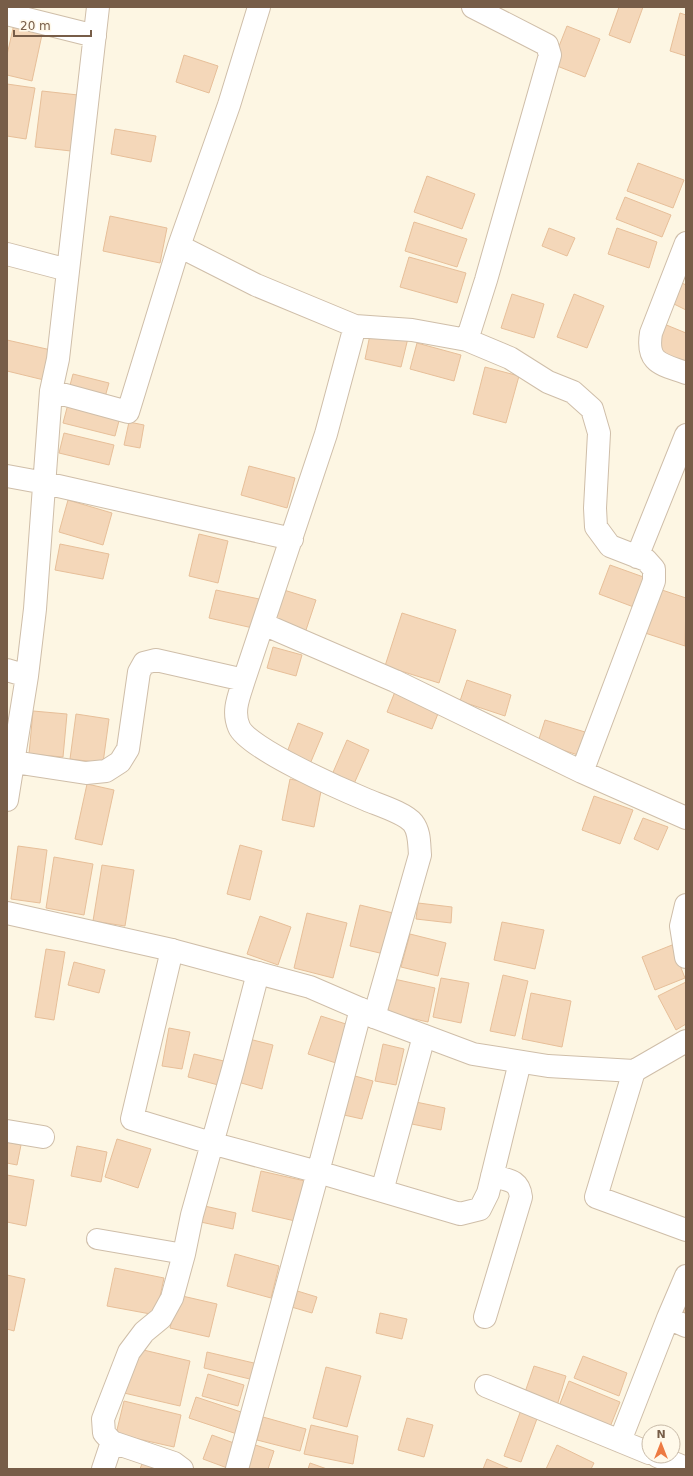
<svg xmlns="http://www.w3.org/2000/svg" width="693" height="1476" font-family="'DejaVu Sans',sans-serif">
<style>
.building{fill:#f4d7b9;stroke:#e7bf99}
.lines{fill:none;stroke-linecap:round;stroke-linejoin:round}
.pedestrian-casing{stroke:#cfbea9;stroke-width:22}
.minor-casing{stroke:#cfbea9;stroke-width:24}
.tertiary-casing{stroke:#cfbea9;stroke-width:24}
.pedestrian{stroke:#fff;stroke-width:20}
.minor{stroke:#fff;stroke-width:22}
.tertiary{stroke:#fff;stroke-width:22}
</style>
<rect width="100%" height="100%" fill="#fdf6e3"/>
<path class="building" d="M 619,7 L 643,7 L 630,43 L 609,35 Z
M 680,13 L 686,15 L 686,56 L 670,51 Z
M 14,24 L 43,30 L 32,81 L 7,75 L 7,55 Z
M 567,26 L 600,39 L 585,77 L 552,64 Z
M 184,55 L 218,66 L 209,93 L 176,82 Z
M 7,84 L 35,88 L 26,139 L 7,136 Z
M 42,91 L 78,95 L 71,151 L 35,147 Z
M 115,129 L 156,136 L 151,162 L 111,154 Z
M 638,163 L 684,180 L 673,208 L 627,191 Z
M 427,176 L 475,194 L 462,229 L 414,212 Z
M 625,197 L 671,215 L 662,237 L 616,219 Z
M 110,216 L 167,228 L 160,263 L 103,251 Z
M 414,222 L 467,239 L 457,267 L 405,251 Z
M 549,228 L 575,238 L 567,256 L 542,246 Z
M 617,228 L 657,242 L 649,268 L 608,254 Z
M 409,257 L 466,273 L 457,303 L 400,287 Z
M 682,283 L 686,285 L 686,310 L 672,303 Z
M 512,294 L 544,304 L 534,338 L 501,328 Z
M 574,294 L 604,306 L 587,348 L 557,337 Z
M 664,324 L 686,333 L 686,362 L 653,350 Z
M 371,330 L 408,338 L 401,367 L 365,359 Z
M 7,340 L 51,350 L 44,380 L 7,371 Z
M 417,343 L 461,355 L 454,381 L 410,369 Z
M 485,367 L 519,376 L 506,423 L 473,414 Z
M 73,374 L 109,383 L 105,397 L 69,389 Z
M 68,404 L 120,417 L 115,436 L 63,423 Z
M 129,422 L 144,425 L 140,448 L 124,445 Z
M 64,433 L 114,445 L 109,465 L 59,453 Z
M 249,466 L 295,478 L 287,508 L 241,495 Z
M 68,500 L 112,513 L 103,545 L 59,532 Z
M 199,534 L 228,541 L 218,583 L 189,576 Z
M 60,544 L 109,554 L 103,579 L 55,570 Z
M 610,565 L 649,579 L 639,609 L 599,594 Z
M 656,588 L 686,598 L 685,646 L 642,632 Z
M 216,590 L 264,600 L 257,629 L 209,618 Z
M 284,590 L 316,600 L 305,633 L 273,622 Z
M 402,613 L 456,630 L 439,683 L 385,666 Z
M 273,647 L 302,655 L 296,676 L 267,668 Z
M 467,680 L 511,695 L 505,716 L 460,701 Z
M 396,689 L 441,706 L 432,729 L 387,712 Z
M 33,711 L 67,714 L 63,757 L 29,754 Z
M 76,714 L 109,719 L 103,763 L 70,759 Z
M 545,720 L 585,732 L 578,755 L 538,742 Z
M 298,723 L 323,733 L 310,764 L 286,755 Z
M 347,740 L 369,750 L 353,786 L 331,777 Z
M 290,779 L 322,786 L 314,827 L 282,820 Z
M 87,784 L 114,790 L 102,845 L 75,839 Z
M 594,796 L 633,810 L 620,844 L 582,830 Z
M 643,818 L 668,827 L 658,850 L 634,839 Z
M 240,845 L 262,851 L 250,900 L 227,894 Z
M 18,846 L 47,850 L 40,903 L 11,899 Z
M 54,857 L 93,864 L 84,915 L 46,908 Z
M 102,865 L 134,870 L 125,926 L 93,921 Z
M 418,903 L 452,907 L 451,923 L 416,919 Z
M 360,905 L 393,913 L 384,954 L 350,946 Z
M 307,913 L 347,923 L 333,978 L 294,968 Z
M 260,916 L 291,927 L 278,965 L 247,954 Z
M 502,922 L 544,930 L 535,969 L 494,960 Z
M 410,934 L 446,943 L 438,976 L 401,967 Z
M 672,945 L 685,978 L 655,990 L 642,957 Z
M 46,949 L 65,952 L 54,1020 L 35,1017 Z
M 74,962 L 105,970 L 99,993 L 68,985 Z
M 503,975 L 528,981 L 515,1036 L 490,1031 Z
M 441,978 L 469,983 L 461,1023 L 433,1017 Z
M 394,979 L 435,988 L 428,1022 L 387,1013 Z
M 686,982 L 686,1024 L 676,1030 L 658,996 Z
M 531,993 L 571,1001 L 562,1047 L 522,1039 Z
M 321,1016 L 349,1025 L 336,1063 L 308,1054 Z
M 169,1028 L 190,1032 L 182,1069 L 162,1066 Z
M 249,1039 L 273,1045 L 262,1089 L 238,1082 Z
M 383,1044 L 404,1049 L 396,1085 L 375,1081 Z
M 194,1054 L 228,1062 L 222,1086 L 188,1077 Z
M 355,1076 L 373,1081 L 362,1119 L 344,1115 Z
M 411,1101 L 445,1108 L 441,1130 L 407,1123 Z
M 117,1139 L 151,1149 L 138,1188 L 105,1177 Z
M 7,1142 L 21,1145 L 17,1165 L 7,1163 Z
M 77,1146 L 107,1152 L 101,1182 L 71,1176 Z
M 261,1171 L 305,1181 L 295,1221 L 252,1211 Z
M 7,1175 L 34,1180 L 26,1226 L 7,1222 Z
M 200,1205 L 236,1213 L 233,1229 L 196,1221 Z
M 235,1254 L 279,1266 L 271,1298 L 227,1286 Z
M 115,1268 L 164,1278 L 156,1315 L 107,1306 Z
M 7,1275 L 25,1279 L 14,1331 L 7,1329 Z
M 294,1290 L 317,1297 L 312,1313 L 288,1306 Z
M 178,1295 L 217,1304 L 209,1337 L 170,1328 Z
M 686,1297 L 686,1321 L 677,1316 Z
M 380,1313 L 407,1319 L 402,1339 L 376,1333 Z
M 135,1348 L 190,1361 L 180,1406 L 124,1393 Z
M 207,1352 L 258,1364 L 254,1380 L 204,1368 Z
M 583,1356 L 627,1373 L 619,1396 L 574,1378 Z
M 534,1366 L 566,1376 L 556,1409 L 523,1398 Z
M 326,1367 L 361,1376 L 347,1427 L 313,1418 Z
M 208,1374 L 244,1385 L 238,1406 L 202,1396 Z
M 569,1381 L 620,1402 L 610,1427 L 559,1406 Z
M 196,1397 L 247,1414 L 240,1435 L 189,1418 Z
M 124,1401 L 181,1415 L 174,1447 L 116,1434 Z
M 521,1410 L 538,1416 L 521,1462 L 504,1456 Z
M 263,1417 L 306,1429 L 300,1451 L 257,1440 Z
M 407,1418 L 433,1425 L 424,1457 L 398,1450 Z
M 311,1425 L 358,1436 L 353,1464 L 304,1454 Z
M 212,1435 L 242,1446 L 230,1469 L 203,1459 Z
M 249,1443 L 274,1451 L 268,1469 L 241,1469 Z
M 557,1445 L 594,1463 L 591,1469 L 546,1469 Z
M 487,1459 L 510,1469 L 483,1469 Z
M 143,1461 L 165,1469 L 140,1469 Z
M 310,1463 L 327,1469 L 308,1469 Z"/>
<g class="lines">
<defs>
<path id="pedestrian" d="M 97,1239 L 184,1254"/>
<path id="minor" d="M 7,14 L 95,36
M 686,243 L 651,333 C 646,364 662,364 686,373
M 179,246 L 229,105 L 259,7
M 7,254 L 68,270
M 355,326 L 412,330 L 467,340 L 486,280 L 550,55 L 547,45 L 473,7
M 467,340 L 510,358 L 548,382 L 573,392 L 592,409 L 599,433 L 595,508 L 596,527 L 610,546 L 646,560 L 654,569 L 654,581 L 582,772
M 51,391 L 128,412 L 179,246 L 256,285 L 355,326 L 326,434 L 244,680 C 239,696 232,711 239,727 C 247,748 343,790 367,800 C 379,805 405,813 413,823 C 420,832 419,844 420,855 L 374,1017
M 7,476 L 45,483 L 292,539
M 637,557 L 686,435
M 263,624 L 395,681 L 582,772 L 686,818
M 7,670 L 27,676
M 14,762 L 86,773 L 106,771 L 120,762 L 128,749 L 139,672 L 144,663 L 156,660 L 244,680
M 7,800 L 27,676 L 35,609 L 51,391 L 58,359 L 98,7
M 686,905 L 681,926 L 686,957
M 172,950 L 132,1119 L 211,1143 L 318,1172 L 361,1009
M 634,1071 L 596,1197 L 686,1230
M 7,1131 L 43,1137
M 382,1191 L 424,1036
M 485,1317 L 521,1197 C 519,1179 507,1180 492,1176
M 668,1318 L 686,1326
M 486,1386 L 649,1453
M 620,1441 L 668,1318 L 686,1276
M 657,1456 L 686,1468
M 103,1469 L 112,1442
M 182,1469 L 174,1463 L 112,1442 L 104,1433 L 103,1419 L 129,1352 L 144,1332 L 161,1318 L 172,1298 L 184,1254 L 192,1215 L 233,1069 L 258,973
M 237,1469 L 318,1172 L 460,1214 L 480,1209 L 488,1193 L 520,1062"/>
<path id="tertiary" d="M 7,913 L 172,950 L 310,987 L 361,1009 L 374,1017 L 473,1054 L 548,1066 L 634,1071 L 686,1041"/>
</defs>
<use href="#pedestrian" class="pedestrian-casing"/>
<use href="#minor" class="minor-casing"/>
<use href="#tertiary" class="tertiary-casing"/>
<use href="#pedestrian" class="pedestrian"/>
<use href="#minor" class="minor"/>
<use href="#tertiary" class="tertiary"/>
</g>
<rect width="693" height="1476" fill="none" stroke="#775d48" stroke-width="16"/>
<g transform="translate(661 1444)"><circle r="19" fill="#fff9ea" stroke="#c9bba9"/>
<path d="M0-3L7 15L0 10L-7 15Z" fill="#ed7a42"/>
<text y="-6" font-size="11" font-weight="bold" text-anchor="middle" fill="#775d48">N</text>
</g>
<path d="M14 30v6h77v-6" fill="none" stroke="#775d48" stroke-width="2"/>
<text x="20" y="30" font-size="12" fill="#775d48" stroke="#fff9ea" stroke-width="3" paint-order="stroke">20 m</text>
</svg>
